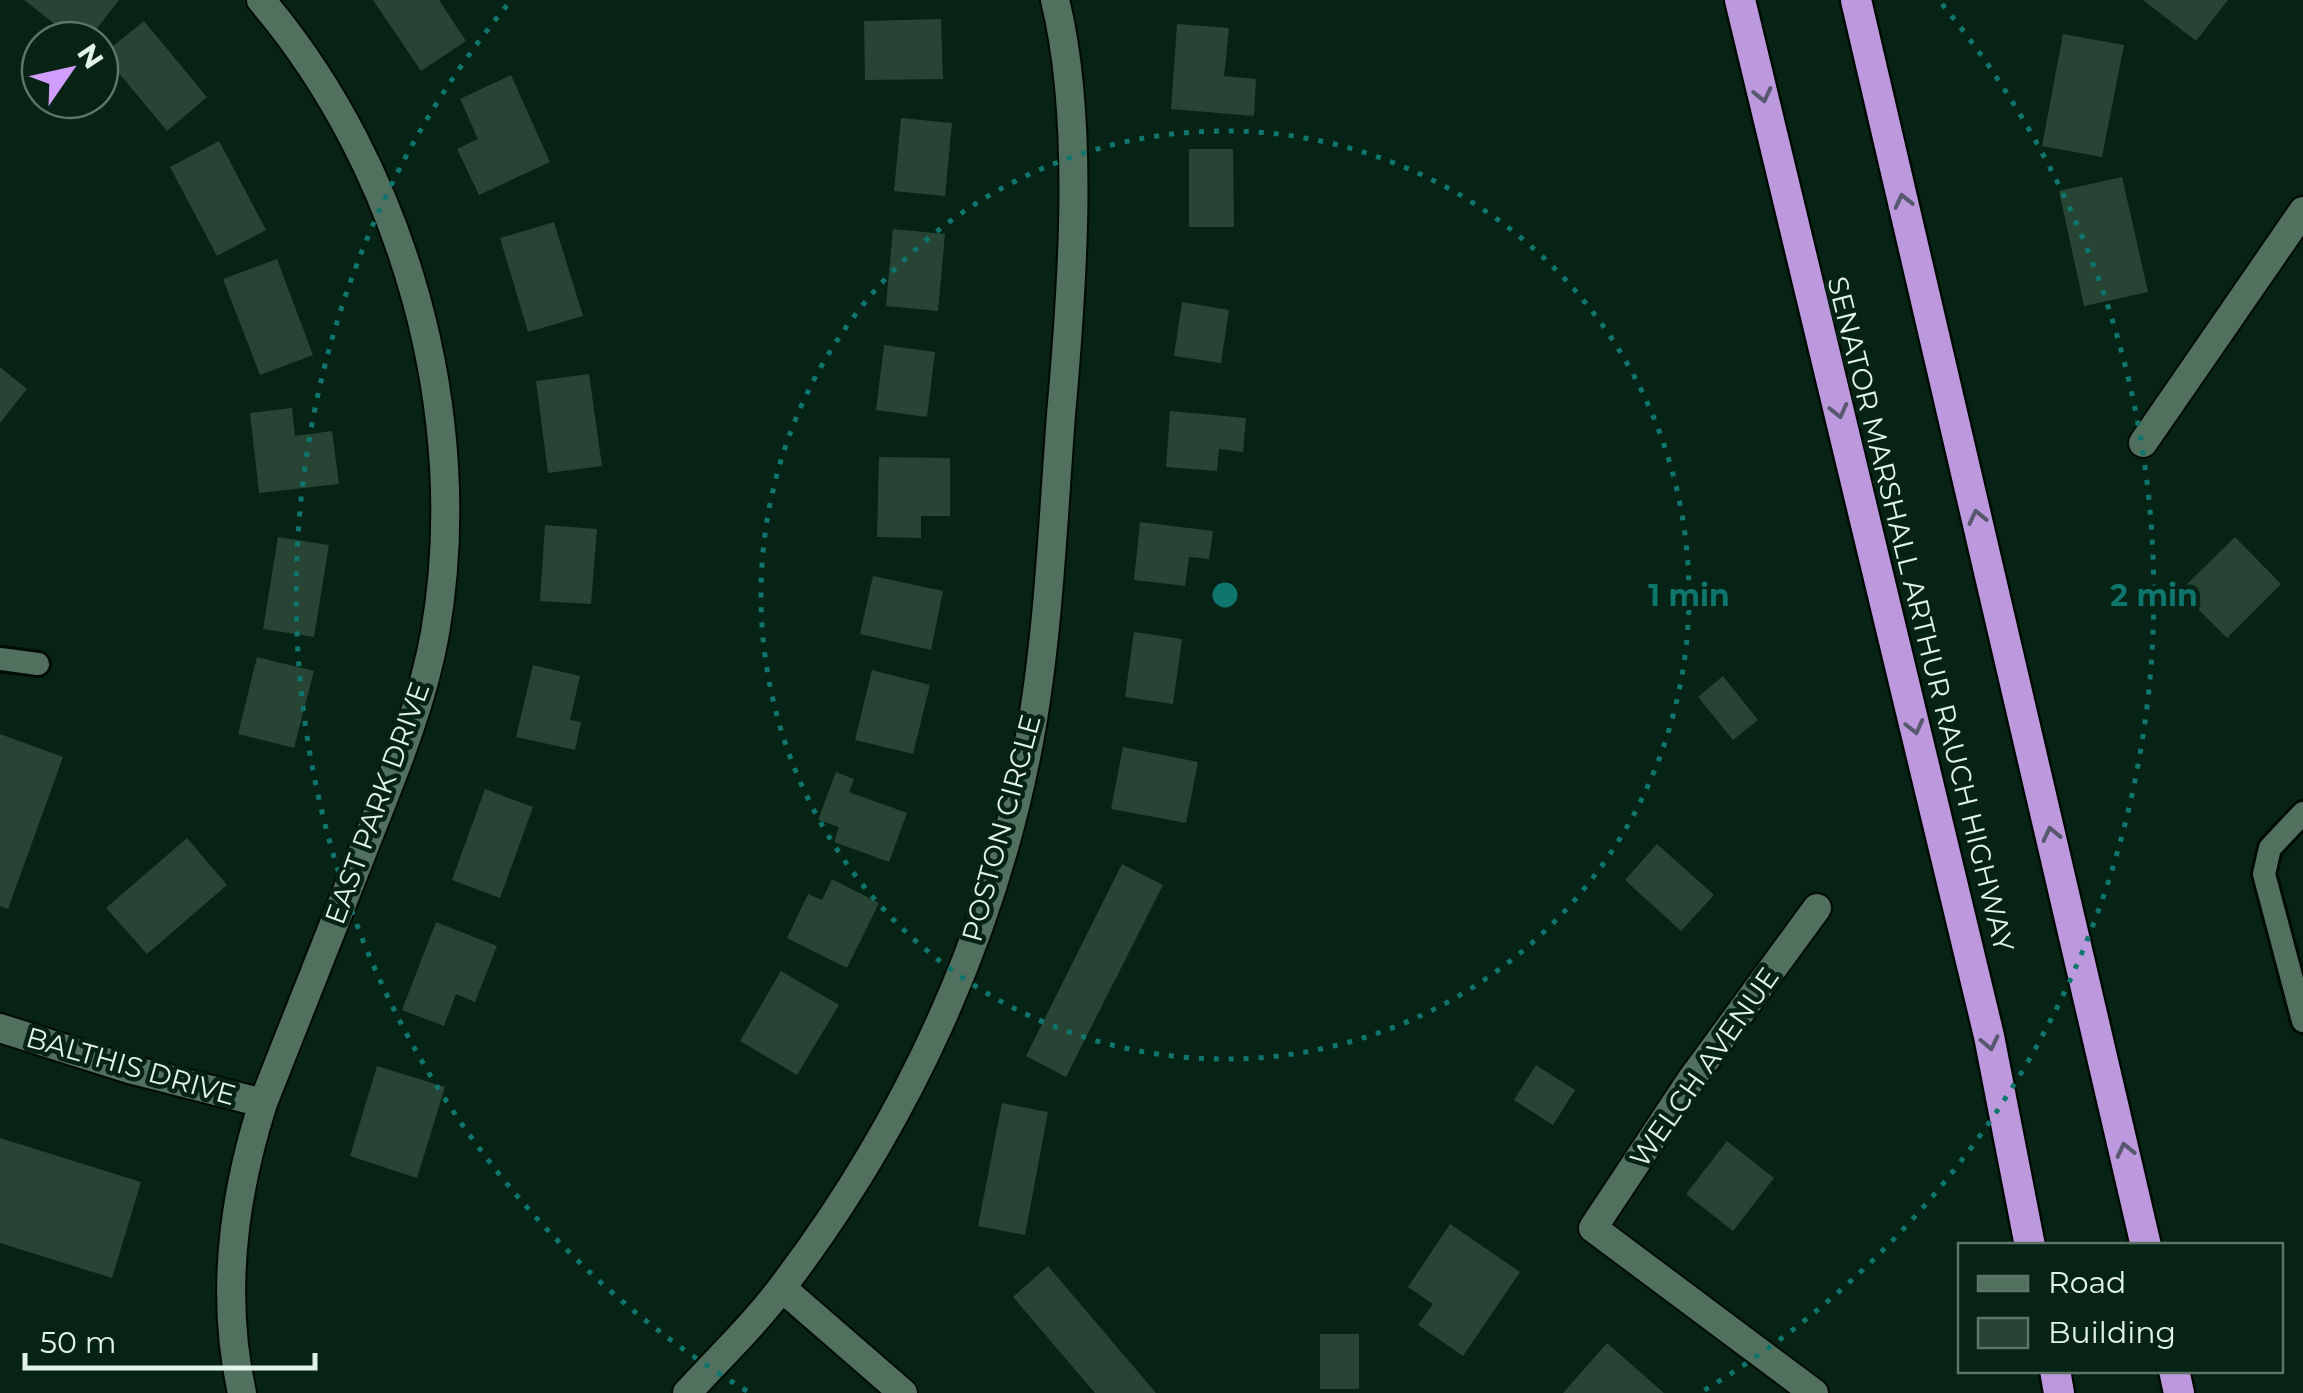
<svg xmlns="http://www.w3.org/2000/svg" width="2303" height="1393" font-family="Montserrat,sans-serif">
<style>
.building{fill:#274434}
.lines{fill:none;stroke-linecap:round;stroke-linejoin:round}
.service-casing{stroke:#000c03;stroke-width:28}
.minor-casing{stroke:#000c03;stroke-width:32}
.motorway-casing{stroke:#000c03;stroke-width:35}
.service{stroke:#51705e;stroke-width:22}
.minor{stroke:#51705e;stroke-width:28}
.motorway{stroke:#bc98dd;stroke-width:30}
.oneway{stroke:#58586f}
.ring{fill:none;stroke:#0f766e;stroke-width:5;stroke-dasharray:5 10}
.labels{text-anchor:middle;stroke-width:9;stroke-linejoin:round;paint-order:stroke}
.street-label{font-size:28px;fill:#e2f3e8;stroke:#062315}
.centre{fill:#0f766e;stroke:#062315;stroke-width:5}
.ring-label{font-size:30px;text-anchor:middle;font-weight:bold;fill:#0f766e;stroke:#062315;stroke-width:9;stroke-linejoin:round;paint-order:stroke}
</style>
<rect width="100%" height="100%" fill="#062315"/>
<path class="building" d="M 24,0 L 119,0 L 88,40 L 75,40 Z
M 373,0 L 439,0 L 466,41 L 421,71 Z
M 2143,0 L 2228,0 L 2196,41 Z
M 941,19 L 943,79 L 865,80 L 864,21 Z
M 144,21 L 207,97 L 167,131 L 103,54 Z
M 1177,24 L 1229,28 L 1224,76 L 1256,79 L 1254,116 L 1171,109 Z
M 2063,34 L 2124,45 L 2102,157 L 2042,146 Z
M 511,75 L 550,162 L 479,195 L 457,149 L 478,139 L 460,99 Z
M 901,118 L 952,123 L 945,196 L 894,191 Z
M 219,141 L 266,230 L 217,256 L 170,167 Z
M 1189,149 L 1233,149 L 1234,227 L 1189,227 Z
M 2122,177 L 2148,292 L 2084,306 L 2059,191 Z
M 554,222 L 583,316 L 528,332 L 500,238 Z
M 893,229 L 945,234 L 938,311 L 886,306 Z
M 277,259 L 313,355 L 260,375 L 223,279 Z
M 1182,302 L 1229,310 L 1221,363 L 1174,356 Z
M 884,345 L 935,352 L 927,417 L 876,410 Z
M 0,367 L 27,389 L 0,423 Z
M 589,374 L 602,466 L 548,473 L 536,381 Z
M 292,408 L 295,436 L 332,431 L 339,484 L 259,493 L 250,413 Z
M 1170,411 L 1246,418 L 1243,452 L 1219,449 L 1217,471 L 1166,467 Z
M 879,457 L 950,458 L 950,516 L 921,516 L 921,538 L 877,537 Z
M 1140,522 L 1213,531 L 1209,559 L 1189,557 L 1185,586 L 1134,580 Z
M 545,525 L 597,529 L 591,604 L 540,601 Z
M 278,537 L 329,545 L 314,637 L 263,629 Z
M 2235,537 L 2281,584 L 2227,638 L 2180,591 Z
M 873,576 L 943,591 L 931,650 L 860,634 Z
M 1134,632 L 1182,639 L 1173,704 L 1125,697 Z
M 257,657 L 314,671 L 294,748 L 238,734 Z
M 533,665 L 580,676 L 570,720 L 581,722 L 575,750 L 516,737 Z
M 872,670 L 930,685 L 913,754 L 855,740 Z
M 1723,676 L 1758,720 L 1733,740 L 1698,697 Z
M 0,734 L 63,757 L 8,909 L 0,906 Z
M 1123,747 L 1198,762 L 1186,823 L 1111,809 Z
M 836,772 L 854,779 L 849,792 L 907,813 L 889,862 L 834,842 L 839,827 L 818,820 Z
M 485,789 L 533,807 L 500,898 L 452,880 Z
M 187,838 L 227,885 L 147,954 L 106,908 Z
M 1657,844 L 1714,895 L 1681,931 L 1625,880 Z
M 1122,864 L 1163,885 L 1066,1077 L 1026,1056 Z
M 832,879 L 879,903 L 847,968 L 787,938 L 808,894 L 822,900 Z
M 436,922 L 497,946 L 475,1002 L 456,994 L 444,1026 L 402,1010 Z
M 781,971 L 839,1005 L 797,1075 L 740,1041 Z
M 1536,1065 L 1575,1090 L 1553,1125 L 1514,1100 Z
M 377,1066 L 445,1087 L 417,1178 L 350,1156 Z
M 1002,1103 L 1048,1112 L 1025,1235 L 978,1226 Z
M 0,1138 L 141,1182 L 112,1278 L 0,1243 Z
M 1727,1141 L 1774,1178 L 1733,1231 L 1686,1194 Z
M 1450,1224 L 1520,1272 L 1463,1356 L 1418,1325 L 1433,1304 L 1408,1287 Z
M 1048,1266 L 1156,1393 L 1095,1393 L 1013,1297 Z
M 1320,1334 L 1359,1334 L 1359,1389 L 1320,1389 Z
M 1607,1343 L 1664,1393 L 1563,1393 Z"/>
<g class="lines">
<defs>
<path id="service" d="M 0,659 L 38,664
M 2303,813 L 2270,848 L 2264,874 L 2303,1021"/>
<path id="minor" d="M 2143,443 L 2303,211
M 0,1028 L 129,1069 L 263,1103
M 782,1288 L 903,1393
M 242,1393 C 220,1295 233,1197 263,1103 C 296,1018 330,933 364,848 C 391,779 422,707 435,633 C 473,415 404,168 261,0
M 687,1393 C 719,1358 755,1324 783,1286 C 906,1124 995,933 1031,731 C 1049,627 1053,520 1061,415 C 1072,291 1085,121 1055,0
M 1814,1393 L 1593,1228 L 1691,1080 L 1817,908"/>
<path id="motorway" d="M 1740,0 L 1989,1036 L 2030,1246
M 1856,0 L 2146,1246
M 2055,1370 L 2059,1393
M 2174,1370 L 2179,1393"/>
</defs>
<use href="#service" class="service-casing"/>
<use href="#minor" class="minor-casing"/>
<use href="#motorway" class="motorway-casing"/>
<use href="#service" class="service"/>
<use href="#minor" class="minor"/>
<use href="#motorway" class="motorway"/>
</g>
<defs><path id="oneway-chevron" d="M-2-3.5L2.5 0L-2 3.5" fill="none" stroke-width="1.6" stroke-linecap="round" stroke-linejoin="round" transform="scale(2.5)"/></defs>
<g class="oneway">
<use href="#oneway-chevron" transform="translate(1763 95) rotate(77)"/>
<use href="#oneway-chevron" transform="translate(1903 201) rotate(-103)"/>
<use href="#oneway-chevron" transform="translate(1839 411) rotate(76)"/>
<use href="#oneway-chevron" transform="translate(1977 517) rotate(-103)"/>
<use href="#oneway-chevron" transform="translate(1915 727) rotate(76)"/>
<use href="#oneway-chevron" transform="translate(2051 834) rotate(-103)"/>
<use href="#oneway-chevron" transform="translate(1990 1043) rotate(78)"/>
<use href="#oneway-chevron" transform="translate(2125 1150) rotate(-103)"/>
</g>
<g class="ring">
<circle cx="1225" cy="595" r="464"/>
<path d="M747 1391A929 929 0 0 1 508 4M1942 4A929 929 0 0 1 1703 1391"/>
</g>
<g class="labels">
<g class="street-label">
<text transform="translate(1921 614) rotate(76)" y="10">SENATOR MARSHALL ARTHUR RAUCH HIGHWAY</text>
<text transform="translate(377 803) rotate(-70)" y="10">EAST PARK DRIVE</text>
<text transform="translate(1001 828) rotate(-75)" y="10">POSTON CIRCLE</text>
<text transform="translate(131 1066) rotate(16)" y="10">BALTHIS DRIVE</text>
<text transform="translate(1704 1067) rotate(-55)" y="10">WELCH AVENUE</text>
</g>
</g>
<circle cx="1225" cy="595" r="15" class="centre"/>
<g class="ring-label">
<text x="1689" y="606">1 min</text>
<text x="2154" y="606">2 min</text>
</g>
<rect x="1958" y="1243" width="325" height="130" fill="#062315" stroke="#5e7669" stroke-width="2.5"/>
<rect x="1978" y="1276" width="50" height="15" fill="#51705e" stroke="#5e7669" stroke-width="2.5"/>
<text x="2048" y="1293" font-size="30" fill="#e2f3e8">Road</text>
<rect x="1978" y="1318" width="50" height="30" fill="#274434" stroke="#5e7669" stroke-width="2.5"/>
<text x="2048" y="1343" font-size="30" fill="#e2f3e8">Building</text>
<g transform="translate(70 70) rotate(56)"><circle r="48" fill="#062315" stroke="#5e7669" stroke-width="2.5"/>
<path d="M0-8L18 38L0 25L-18 38Z" fill="#d19dfe"/>
<text y="-15" font-size="28" font-weight="bold" text-anchor="middle" fill="#e2f3e8">N</text>
</g>
<path d="M25 1353v15h290v-15" fill="none" stroke="#e2f3e8" stroke-width="5"/>
<text x="40" y="1353" font-size="30" fill="#e2f3e8" stroke="#062315" stroke-width="8" paint-order="stroke">50 m</text>
</svg>
